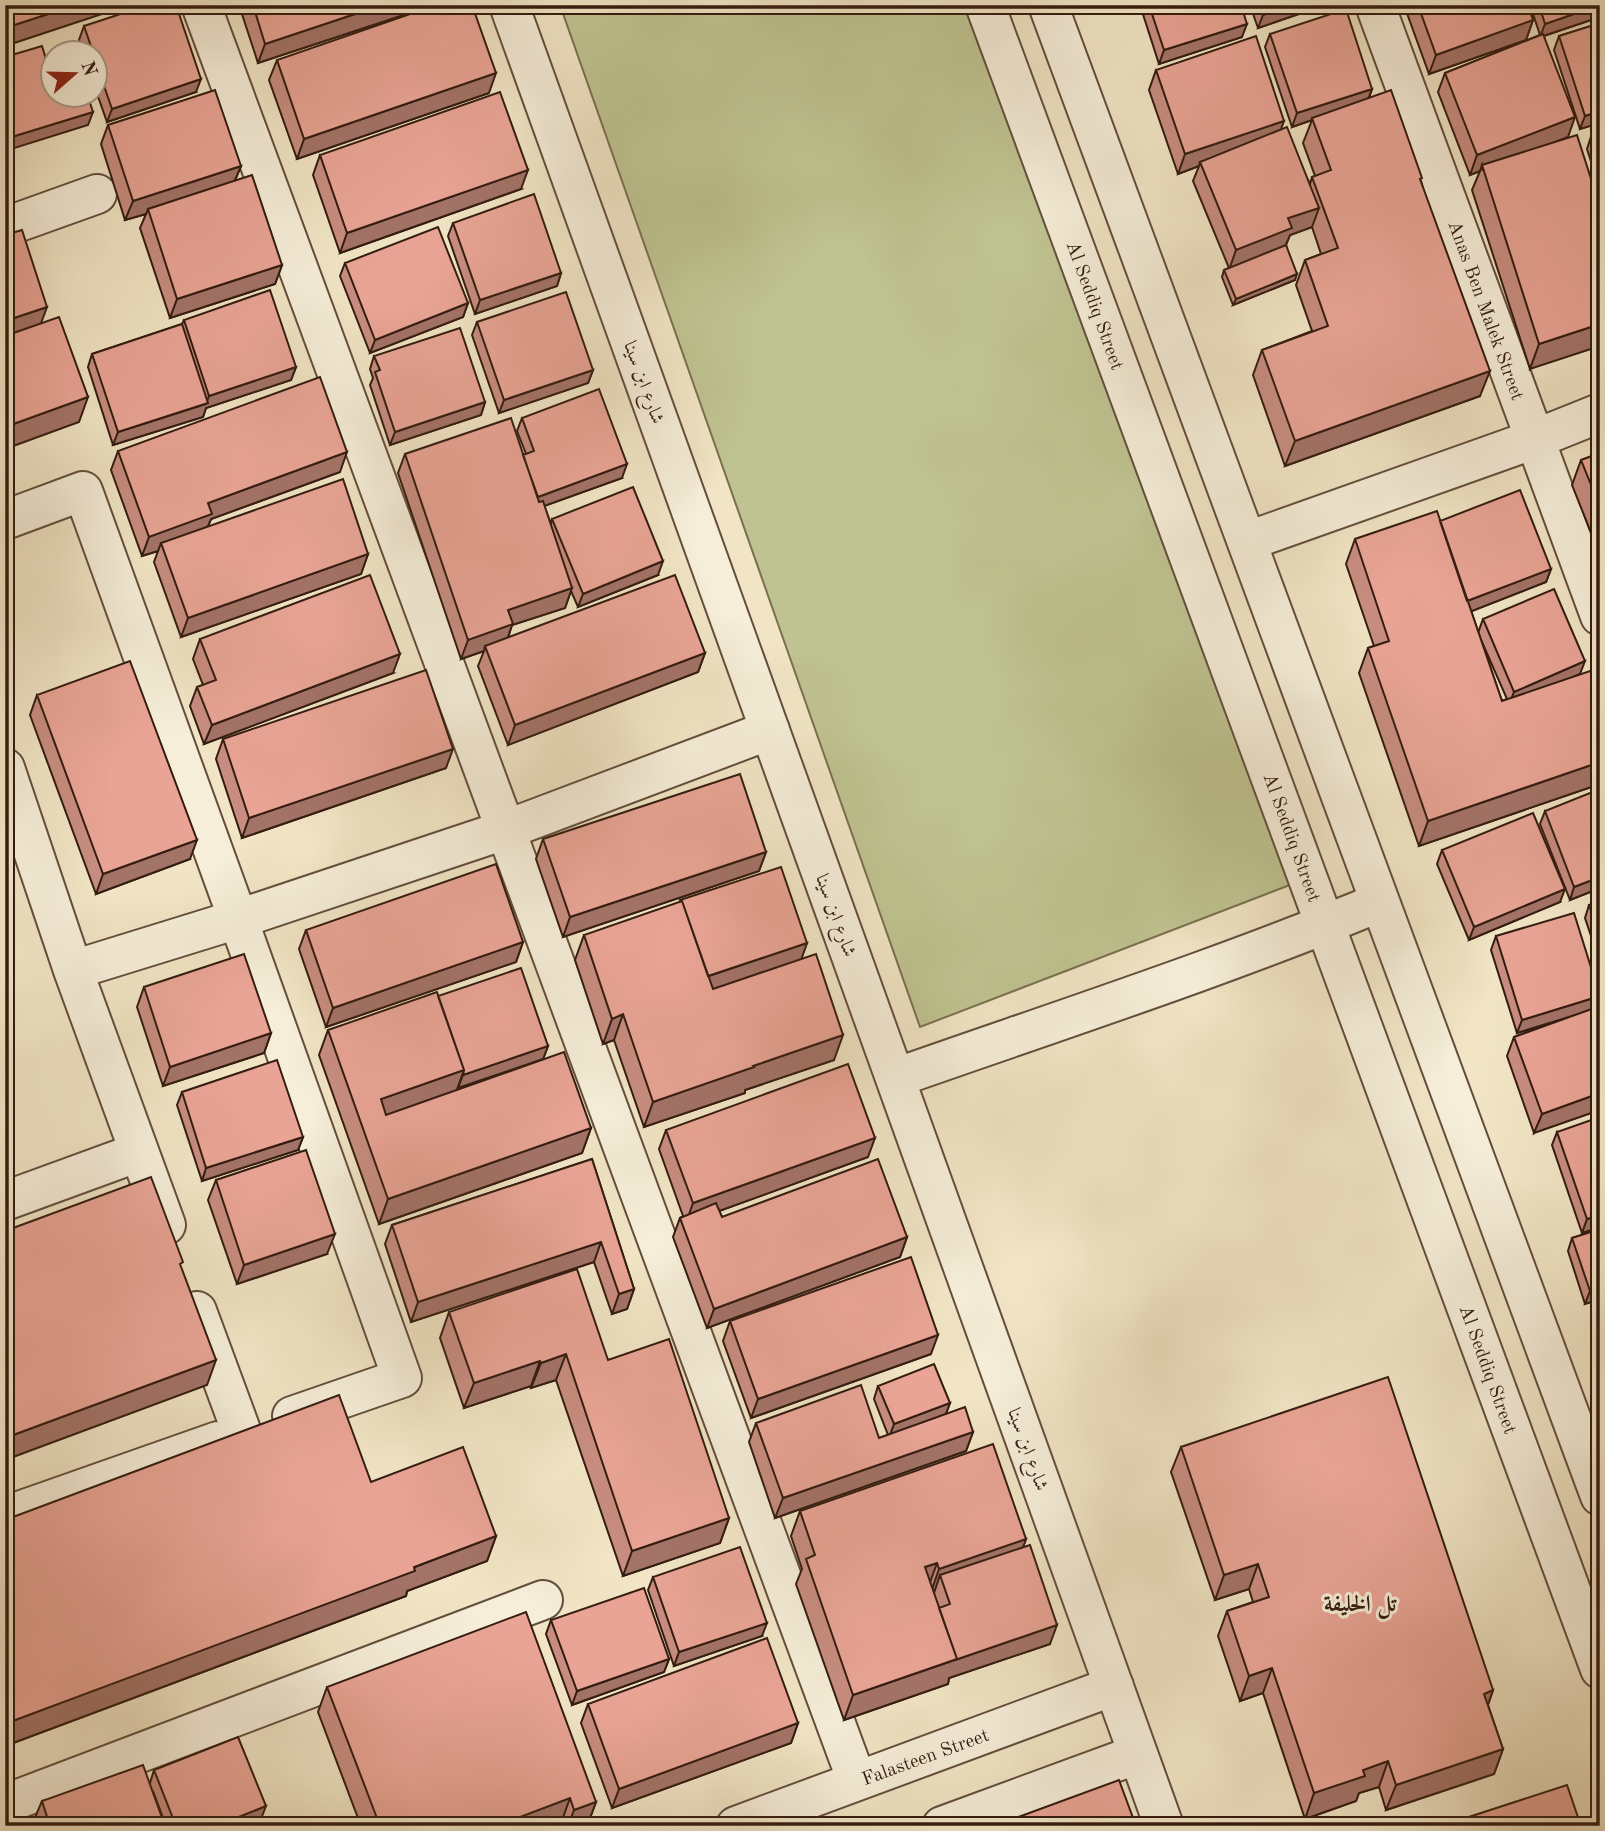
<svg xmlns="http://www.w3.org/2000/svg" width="1605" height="1831" font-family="'Old Standard TT',Amiri,serif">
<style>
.green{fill:#bfc391;stroke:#7a7050;stroke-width:2}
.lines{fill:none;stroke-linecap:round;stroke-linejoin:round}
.street-casing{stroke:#634e3d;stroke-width:42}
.street{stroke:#f6eed9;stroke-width:38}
.wall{fill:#c88d80;stroke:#341c10;stroke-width:2;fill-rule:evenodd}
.shaded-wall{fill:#a37368;stroke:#341c10;stroke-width:2}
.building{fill:#e9a495;stroke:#341c10;stroke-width:2}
.labels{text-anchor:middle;stroke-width:6;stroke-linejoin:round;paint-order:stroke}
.street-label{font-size:19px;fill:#341c10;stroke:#f6eed9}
.quarter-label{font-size:23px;font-weight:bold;fill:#341c10;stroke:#f6eed9}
</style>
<rect width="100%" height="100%" fill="#f1e5c5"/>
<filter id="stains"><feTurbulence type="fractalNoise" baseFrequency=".00286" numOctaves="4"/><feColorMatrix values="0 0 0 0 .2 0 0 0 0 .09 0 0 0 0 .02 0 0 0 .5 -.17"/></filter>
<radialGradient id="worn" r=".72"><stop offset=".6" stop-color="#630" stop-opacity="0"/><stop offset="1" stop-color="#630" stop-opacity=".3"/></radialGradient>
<path class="green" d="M 560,5 L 985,5 L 1308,878 L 920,1027 Z"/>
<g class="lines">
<defs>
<path id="street" d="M 201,5 L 857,1781
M 509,5 L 1164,1826
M 985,5 L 1600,1669
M 1048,5 L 1600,1496
M 1375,5 L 1600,616
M 5,227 L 97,194
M 5,520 L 83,491 L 238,919 L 402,1378 L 292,1416
M 1248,541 L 1535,439 L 1600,413
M 5,768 L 73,970 L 166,1225
M 73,970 L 238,919 L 505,830 L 770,730
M 895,1078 C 1057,1021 1221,968 1380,902
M 5,1201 L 139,1152
M 197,1311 L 242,1433
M 5,1516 L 218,1441
M 5,1804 L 543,1600
M 736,1826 L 1114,1686
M 942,1826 L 1138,1754"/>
</defs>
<use href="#street" class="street-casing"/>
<use href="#street" class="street"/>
</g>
<path class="wall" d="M 239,5 L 434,5 L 258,63 Z
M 1140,5 L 1241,5 L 1242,37 L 1159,64 Z
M 1250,5 L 1325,5 L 1258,28 Z
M 1404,5 L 1528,5 L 1533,20 L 1526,40 L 1429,74 Z
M 1530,5 L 1600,5 L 1600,17 L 1544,36 L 1568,137 L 1552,143 L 1600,207 L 1530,369 L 1472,190 L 1480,171 L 1470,175 L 1438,92 L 1445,73 L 1540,35 Z
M 1600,23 L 1600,189 L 1587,149 L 1595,124 L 1580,129 L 1554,50 L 1559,36 Z
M 84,26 L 196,92 L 107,122 L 94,85 L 94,52 L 84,52 L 79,40 Z
M 1270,34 L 1372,89 L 1369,98 L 1421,181 L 1480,396 L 1285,466 L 1253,375 L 1262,350 L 1312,331 L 1296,285 L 1305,260 L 1321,254 L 1312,227 L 1290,235 L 1286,245 L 1295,280 L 1233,305 L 1222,277 L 1224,270 L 1229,268 L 1193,181 L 1199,166 L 1178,174 L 1149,90 L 1156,70 L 1281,129 L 1310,184 L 1312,177 L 1315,176 L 1303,143 L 1312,120 L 1292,127 L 1265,47 Z
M 277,60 L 489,93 L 297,159 L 269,80 Z
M 108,125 L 241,166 L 235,180 L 282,265 L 275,284 L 170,318 L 140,228 L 146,214 L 125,220 L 101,144 Z
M 320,155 L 521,189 L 340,253 L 313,175 Z
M 453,223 L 561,273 L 557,286 L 475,314 L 448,236 Z
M 345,263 L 468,303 L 463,317 L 370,353 L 340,276 Z
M 184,320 L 296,367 L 291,380 L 206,408 L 203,417 L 113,445 L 88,367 L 92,354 L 182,324 Z
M 477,322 L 593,370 L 588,383 L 499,413 L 472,335 Z
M 374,356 L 485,402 L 481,415 L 390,445 L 370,385 L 373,378 L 370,369 Z
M 522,418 L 622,478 L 544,506 L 551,524 L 552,519 L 658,575 L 578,607 L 571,591 L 565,608 L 512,625 L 508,638 L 705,653 L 698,672 L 508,745 L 478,666 L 484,651 L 461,659 L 398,473 L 405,454 L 523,455 L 526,454 L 517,431 Z
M 118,451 L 340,472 L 211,519 L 208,526 L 368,554 L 361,574 L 181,637 L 154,562 L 158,551 L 142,556 L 111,470 Z
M 1600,453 L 1600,555 L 1572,485 L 1581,460 Z
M 1440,522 L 1551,569 L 1546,582 L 1471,611 L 1502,701 L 1507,699 L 1478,633 L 1483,619 L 1580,674 L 1600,690 L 1600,784 L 1419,846 L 1359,673 L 1368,648 L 1374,646 L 1346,564 L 1355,539 Z
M 200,639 L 393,673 L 204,744 L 190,706 L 197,687 L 203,685 L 193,659 Z
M 37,695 L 190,859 L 96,894 L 30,715 Z
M 223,739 L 446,768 L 242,838 L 216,759 Z
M 1545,811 L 1600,888 L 1570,900 L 1540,824 Z
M 543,839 L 766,852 L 759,871 L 563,937 L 536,859 Z
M 1442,850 L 1560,902 L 1469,940 L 1437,864 Z
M 1600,902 L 1600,963 L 1585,918 L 1589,905 Z
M 306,930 L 523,942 L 516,962 L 326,1027 L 299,949 Z
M 584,935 L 807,943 L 801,959 L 834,1060 L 745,1090 L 745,1093 L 644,1127 L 614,1040 L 603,1044 L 575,960 Z
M 1496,936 L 1600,996 L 1595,1007 L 1534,1133 L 1507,1056 L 1514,1037 L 1566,1018 L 1517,1033 L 1491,950 Z
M 144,987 L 271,1033 L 264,1053 L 163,1086 L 137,1007 Z
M 438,996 L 548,1046 L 543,1059 L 591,1128 L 582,1153 L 379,1224 L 319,1055 L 328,1030 ZM 536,1062 L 457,1090 L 458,1088 Z
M 182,1092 L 303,1137 L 298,1150 L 202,1181 L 177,1105 Z
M 666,1130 L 868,1157 L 719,1211 L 722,1217 L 907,1237 L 900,1257 L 707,1328 L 673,1237 L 680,1218 L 683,1216 L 659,1149 Z
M 1557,1132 L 1600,1227 L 1582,1233 L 1552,1145 Z
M 592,1159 L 634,1289 L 627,1309 L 612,1314 L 594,1262 L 411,1322 L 385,1244 L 392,1225 Z
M 216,1180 L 327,1254 L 237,1284 L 208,1200 Z
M 1600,1229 L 1600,1299 L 1585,1304 L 1568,1251 L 1572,1238 Z
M 449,1312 L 608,1360 L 729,1518 L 720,1543 L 623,1576 L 556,1380 L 531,1388 L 531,1386 L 464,1408 L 440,1338 Z
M 730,1321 L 931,1354 L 751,1418 L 723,1341 Z
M 878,1386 L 950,1403 L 946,1414 L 973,1432 L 966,1451 L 775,1518 L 749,1442 L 756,1423 L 879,1438 L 888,1435 L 874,1399 Z
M 1181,1447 L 1493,1690 L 1488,1705 L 1503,1749 L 1494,1774 L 1386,1810 L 1379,1787 L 1359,1793 L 1356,1801 L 1305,1819 L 1263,1693 L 1240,1701 L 1218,1636 L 1227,1611 L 1253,1602 L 1249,1589 L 1215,1600 L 1171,1472 Z
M 371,1482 L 496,1536 L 487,1561 L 407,1591 L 406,1596 L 5,1746 L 5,1520 Z
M 800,1511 L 1026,1539 L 1023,1547 L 1050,1644 L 949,1678 L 948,1684 L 844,1720 L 796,1584 L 802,1569 L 791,1536 Z
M 653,1577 L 762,1636 L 674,1666 L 648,1590 Z
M 551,1620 L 669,1659 L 664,1672 L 572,1705 L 546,1634 Z
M 327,1687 L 596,1802 L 587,1826 L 562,1826 L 561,1823 L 554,1826 L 361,1826 L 318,1712 Z
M 588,1704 L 798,1723 L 791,1743 L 612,1808 L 581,1723 Z
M 154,1770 L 261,1819 L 245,1826 L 166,1826 L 153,1791 L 165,1826 L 36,1826 L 34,1820 L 42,1801 L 150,1783 Z"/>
<path class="shaded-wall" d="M 76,5 L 129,5 L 5,46 L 5,28 Z
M 382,5 L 434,5 L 258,63 L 265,44 Z
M 1291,5 L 1325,5 L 1258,28 L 1263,15 Z
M 1600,5 L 1600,17 L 1540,37 L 1545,24 Z
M 1533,20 L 1526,40 L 1429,74 L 1436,55 Z
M 1247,24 L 1242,37 L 1159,64 L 1164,50 Z
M 496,73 L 489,93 L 297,159 L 304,139 Z
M 201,79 L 196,92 L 107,122 L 112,109 Z
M 1372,89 L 1367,102 L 1312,118 L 1312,120 L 1292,127 L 1297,113 Z
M 1600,111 L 1600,123 L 1580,129 L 1585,116 Z
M 93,112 L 88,125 L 5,151 L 5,139 Z
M 1575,117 L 1568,137 L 1483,170 L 1482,165 L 1480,171 L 1470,175 L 1477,155 Z
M 1284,121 L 1277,140 L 1200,162 L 1199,166 L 1178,174 L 1185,154 Z
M 241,166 L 233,185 L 148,209 L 146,214 L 125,220 L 133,201 Z
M 528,170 L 521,189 L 340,253 L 347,233 Z
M 1319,208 L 1312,227 L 1290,235 L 1285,247 L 1229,270 L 1236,250 L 1288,218 Z
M 282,265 L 275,284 L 170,318 L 177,299 Z
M 561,273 L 557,286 L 475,314 L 480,300 Z
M 1297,274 L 1295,280 L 1233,305 L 1236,299 Z
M 468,303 L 463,317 L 370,353 L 375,340 Z
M 47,307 L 40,326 L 5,338 L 5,321 Z
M 1600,324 L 1600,346 L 1530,369 L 1539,344 Z
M 296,367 L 291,380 L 206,408 L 203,417 L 113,445 L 118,432 L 206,404 L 209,396 Z
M 593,370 L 588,383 L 499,413 L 504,400 Z
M 1490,371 L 1480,396 L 1285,466 L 1295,441 Z
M 88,397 L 79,422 L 5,449 L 5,427 Z
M 485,402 L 481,415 L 390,445 L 395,432 Z
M 347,452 L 340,472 L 211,519 L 205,533 L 161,543 L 158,551 L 142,556 L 149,537 L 208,503 Z
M 627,464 L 622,478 L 533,510 L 538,497 Z
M 368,554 L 361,574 L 181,637 L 188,618 Z
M 663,561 L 658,575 L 578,607 L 583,594 Z
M 1551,569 L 1546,582 L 1462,615 L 1467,601 Z
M 572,588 L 565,608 L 512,625 L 506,643 L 485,646 L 484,651 L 461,659 L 468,640 L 508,610 Z
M 705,653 L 698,672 L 508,745 L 515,725 Z
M 400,654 L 393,673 L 204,744 L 212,725 Z
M 1585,661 L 1580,674 L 1509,705 L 1514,692 Z
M 453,749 L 446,768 L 242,838 L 249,818 Z
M 1600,762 L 1600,784 L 1419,846 L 1428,821 Z
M 197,840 L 190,859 L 96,894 L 103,874 Z
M 766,852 L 759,871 L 563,937 L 570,917 Z
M 1600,877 L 1600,888 L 1570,900 L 1574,887 Z
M 1565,889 L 1560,902 L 1469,940 L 1474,927 Z
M 523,942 L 516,962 L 326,1027 L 333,1008 Z
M 807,943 L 800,963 L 699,996 L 706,977 Z
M 1600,996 L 1595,1009 L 1517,1033 L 1522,1020 Z
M 623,1014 L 614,1040 L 603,1044 L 612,1019 Z
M 271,1033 L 264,1053 L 163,1086 L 170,1067 Z
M 843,1035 L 834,1060 L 745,1090 L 745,1093 L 644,1127 L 653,1102 L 753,1066 Z
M 548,1046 L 543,1059 L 458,1088 L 463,1075 Z
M 464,1070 L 455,1095 L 372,1124 L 381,1099 Z
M 1600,1093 L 1600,1110 L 1534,1133 L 1542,1114 Z
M 591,1128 L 582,1153 L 379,1224 L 388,1199 Z
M 303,1137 L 298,1150 L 202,1181 L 206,1168 Z
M 875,1138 L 868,1157 L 686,1223 L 693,1203 Z
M 1600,1215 L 1600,1227 L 1582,1233 L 1587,1219 Z
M 335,1234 L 327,1254 L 237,1284 L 244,1265 Z
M 907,1237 L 900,1257 L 707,1328 L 714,1309 Z
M 601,1242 L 594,1262 L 411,1322 L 418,1302 Z
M 1600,1287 L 1600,1299 L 1585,1304 L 1590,1291 Z
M 634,1289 L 627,1309 L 612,1314 L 619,1294 Z
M 938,1335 L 931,1354 L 751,1418 L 758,1399 Z
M 566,1354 L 556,1380 L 531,1388 L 541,1363 Z
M 216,1360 L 207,1385 L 5,1460 L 5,1438 Z
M 540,1361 L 531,1386 L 464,1408 L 474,1383 Z
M 950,1403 L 945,1416 L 889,1438 L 894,1424 Z
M 973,1432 L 966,1451 L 775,1518 L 783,1498 Z
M 729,1518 L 720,1543 L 623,1576 L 632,1551 Z
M 496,1536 L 487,1561 L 407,1591 L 406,1596 L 5,1746 L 5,1734 L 10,1722 Z
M 1026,1539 L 1017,1564 L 940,1575 L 934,1593 L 930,1595 L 939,1569 Z
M 937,1563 L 928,1588 L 925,1567 Z
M 1258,1564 L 1249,1589 L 1215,1600 L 1224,1575 Z
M 767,1623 L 762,1636 L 674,1666 L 679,1652 Z
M 1057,1625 L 1050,1644 L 949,1678 L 948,1684 L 844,1720 L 853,1695 Z
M 669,1659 L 664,1672 L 572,1705 L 577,1691 Z
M 1272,1668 L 1263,1693 L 1240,1701 L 1249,1676 Z
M 1493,1690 L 1484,1716 L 1484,1694 Z
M 798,1723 L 791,1743 L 612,1808 L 619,1789 Z
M 1503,1749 L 1494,1774 L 1386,1810 L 1396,1785 Z
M 1388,1761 L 1379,1787 L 1359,1793 L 1356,1801 L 1305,1819 L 1314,1793 L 1363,1770 Z
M 570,1798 L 561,1823 L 554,1826 L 496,1826 Z
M 596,1802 L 587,1826 L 568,1826 L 574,1810 Z
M 266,1806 L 261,1819 L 245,1826 L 216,1826 Z"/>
<path class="building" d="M 5,5 L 76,5 L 5,28 Z
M 148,5 L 176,5 L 201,79 L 112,109 L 94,57 L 94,52 L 93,52 L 84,26 Z
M 253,5 L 382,5 L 265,44 Z
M 436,5 L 472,5 L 496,73 L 304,139 L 277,60 Z
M 1149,5 L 1241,5 L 1247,24 L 1164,50 Z
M 1260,5 L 1291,5 L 1263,15 Z
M 1418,5 L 1528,5 L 1533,20 L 1436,55 Z
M 1539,5 L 1600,5 L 1545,24 Z
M 1346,9 L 1372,89 L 1297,113 L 1270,34 Z
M 1600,23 L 1600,111 L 1585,116 L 1559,36 Z
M 1543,34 L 1575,117 L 1477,155 L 1445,73 Z
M 1256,36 L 1284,121 L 1185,154 L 1156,70 Z
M 42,46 L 52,79 L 52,94 L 87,94 L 93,112 L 5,139 L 5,57 Z
M 215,90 L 241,166 L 133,201 L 108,125 Z
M 1391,90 L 1422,178 L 1420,179 L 1490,371 L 1295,441 L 1262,350 L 1328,326 L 1305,260 L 1338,248 L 1312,177 L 1331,170 L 1312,118 Z
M 500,92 L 528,170 L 347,233 L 320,155 Z
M 1600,123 L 1600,136 L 1596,124 Z
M 1287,127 L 1319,208 L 1288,218 L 1292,228 L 1236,250 L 1200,162 Z
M 1577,135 L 1600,207 L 1600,324 L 1539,344 L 1482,165 Z
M 252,175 L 282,265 L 177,299 L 148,209 Z
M 534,194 L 561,273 L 480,300 L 453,223 Z
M 438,227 L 468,303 L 375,340 L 345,263 Z
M 22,230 L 47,307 L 5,321 L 5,235 Z
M 1286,245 L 1297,274 L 1236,299 L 1224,270 Z
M 270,290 L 296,367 L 209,396 L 184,320 Z
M 566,292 L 593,370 L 504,400 L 477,322 Z
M 59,317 L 88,397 L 5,427 L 5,336 Z
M 182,324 L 208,403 L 118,432 L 92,354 Z
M 460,328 L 485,402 L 395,432 L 375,372 L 380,370 L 374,356 Z
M 320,377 L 347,452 L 208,503 L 212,514 L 149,537 L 118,451 Z
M 599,389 L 627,464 L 538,497 L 523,455 L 534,451 L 522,418 Z
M 511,418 L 539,502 L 543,501 L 572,588 L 508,610 L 513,624 L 468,640 L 405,454 Z
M 1600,453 L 1600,507 L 1581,460 Z
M 343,479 L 368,554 L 188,618 L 161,543 Z
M 633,487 L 663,561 L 583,594 L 552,519 Z
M 1520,490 L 1551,569 L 1467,601 L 1440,521 Z
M 1437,511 L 1502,701 L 1593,670 L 1600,690 L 1600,762 L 1428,821 L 1368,648 L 1389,641 L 1355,539 Z
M 370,575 L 400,654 L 212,725 L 197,687 L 216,680 L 200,639 Z
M 675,575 L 705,653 L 515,725 L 485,646 Z
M 1554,589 L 1585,661 L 1514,692 L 1483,619 Z
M 130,661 L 197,840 L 103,874 L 37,695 Z
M 426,670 L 453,749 L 249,818 L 223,739 Z
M 740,774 L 766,852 L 570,917 L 543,839 Z
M 1600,789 L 1600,877 L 1574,887 L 1545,811 Z
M 1533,813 L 1565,889 L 1474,927 L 1442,850 Z
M 496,864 L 523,942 L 333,1008 L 306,930 Z
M 781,867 L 807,943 L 708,976 L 682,901 L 681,901 L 680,900 Z
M 682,901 L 713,989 L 816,954 L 843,1035 L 753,1066 L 754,1067 L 653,1102 L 623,1014 L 612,1019 L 584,935 Z
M 1600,902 L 1600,936 L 1589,905 Z
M 1574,913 L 1600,996 L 1522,1020 L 1496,936 Z
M 244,954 L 271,1033 L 170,1067 L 144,987 Z
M 521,968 L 548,1046 L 463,1075 L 464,1070 L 438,996 Z
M 437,992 L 464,1070 L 381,1099 L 386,1115 L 564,1052 L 591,1128 L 388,1199 L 328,1030 Z
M 1600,1006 L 1600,1093 L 1542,1114 L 1514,1037 Z
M 277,1060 L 303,1137 L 206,1168 L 182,1092 Z
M 848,1064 L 875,1138 L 693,1203 L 666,1130 Z
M 1600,1117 L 1600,1215 L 1587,1219 L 1557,1132 Z
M 306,1150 L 335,1234 L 244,1265 L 216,1180 Z
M 592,1159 L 634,1289 L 619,1294 L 601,1242 L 418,1302 L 392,1225 Z
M 878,1159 L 907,1237 L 714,1309 L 680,1218 L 716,1203 L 722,1217 Z
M 151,1177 L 183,1262 L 180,1264 L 216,1360 L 5,1438 L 5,1231 Z
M 1600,1229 L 1600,1287 L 1590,1291 L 1572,1238 Z
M 911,1257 L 938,1335 L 758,1399 L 730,1321 Z
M 577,1269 L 608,1360 L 669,1339 L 729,1518 L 632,1551 L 566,1354 L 541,1363 L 540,1361 L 474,1383 L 449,1312 Z
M 934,1364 L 950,1403 L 894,1424 L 878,1386 Z
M 1388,1377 L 1493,1690 L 1484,1694 L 1503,1749 L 1396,1785 L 1388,1761 L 1363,1770 L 1365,1776 L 1314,1793 L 1272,1668 L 1249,1676 L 1227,1611 L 1269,1597 L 1258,1564 L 1224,1575 L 1181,1447 Z
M 861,1385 L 879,1438 L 965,1407 L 973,1432 L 783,1498 L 756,1423 Z
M 339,1395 L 371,1482 L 463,1447 L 496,1536 L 414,1567 L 415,1571 L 10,1722 L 5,1711 L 5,1520 Z
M 993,1444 L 1026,1539 L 939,1569 L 937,1563 L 925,1567 L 957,1659 L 853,1695 L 806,1559 L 815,1555 L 800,1511 Z
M 1030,1545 L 1057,1625 L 955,1660 L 957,1659 L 939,1608 L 950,1604 L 940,1575 Z
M 740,1547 L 767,1623 L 679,1652 L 653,1577 Z
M 644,1588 L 669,1659 L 577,1691 L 551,1620 Z
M 526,1612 L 596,1802 L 574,1810 L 570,1798 L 496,1826 L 380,1826 L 327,1687 Z
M 767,1638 L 798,1723 L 619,1789 L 588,1704 Z
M 238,1737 L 266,1806 L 216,1826 L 176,1826 L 154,1770 Z
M 143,1765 L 165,1826 L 50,1826 L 42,1801 Z
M 1119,1780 L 1136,1826 L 994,1826 Z
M 1567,1785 L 1581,1826 L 1441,1826 Z"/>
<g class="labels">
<g class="street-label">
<text transform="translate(1096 305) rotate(70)" y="7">Al Seddiq Street</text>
<text transform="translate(1487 310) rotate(70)" y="7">Anas Ben Malek Street</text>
<text transform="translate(645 382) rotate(70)" y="7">شارع ابن سينا</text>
<text transform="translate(1293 837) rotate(70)" y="7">Al Seddiq Street</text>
<text transform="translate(837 915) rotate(70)" y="7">شارع ابن سينا</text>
<text transform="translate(1489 1369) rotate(70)" y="7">Al Seddiq Street</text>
<text transform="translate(1029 1449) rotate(70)" y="7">شارع ابن سينا</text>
<text transform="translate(925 1756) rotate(-20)" y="7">Falasteen Street</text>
</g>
<g class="quarter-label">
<text x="1360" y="1611">تل الخليفة</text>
</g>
</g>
<rect width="1605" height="1831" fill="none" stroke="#f1e5c5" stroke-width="28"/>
<rect x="7" y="7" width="1591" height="1817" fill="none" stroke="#341c10" stroke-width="3.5"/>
<rect x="14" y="14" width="1577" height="1803" fill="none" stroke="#341c10" stroke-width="2"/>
<g transform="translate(74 74) rotate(70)"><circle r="33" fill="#f6eed9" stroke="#a89a89" stroke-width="2"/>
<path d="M0-5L12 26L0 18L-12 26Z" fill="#8f2418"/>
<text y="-10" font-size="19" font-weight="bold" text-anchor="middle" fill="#341c10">N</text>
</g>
<rect width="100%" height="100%" filter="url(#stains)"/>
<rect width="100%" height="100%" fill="url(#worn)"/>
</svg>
